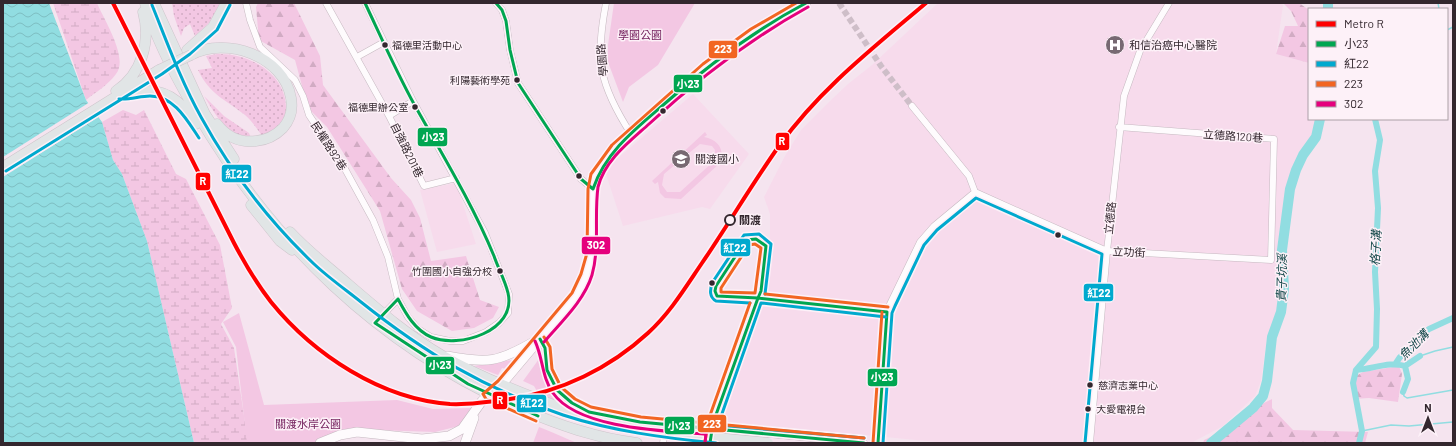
<svg xmlns="http://www.w3.org/2000/svg" width="1456" height="446" font-family="Barlow,'Noto Sans TC',sans-serif">
<style>
.built{fill:#f7dbec}
.grass{fill:url(#grass-dots)}
.forest{fill:url(#forest-firs)}
.wetland{fill:url(#wetland-marsh)}
.park{fill:#f3c7e3;fill-rule:evenodd}
.water{fill:url(#water-waves)}
.pier{fill:#f5e4ef}
.lines{fill:none;stroke-linecap:round;stroke-linejoin:round}
.stream{stroke:#91dde1;stroke-width:1.5}
.canal{stroke:#91dde1;stroke-width:6}
.river{stroke:#91dde1;stroke-width:10}
.street-tunnel{stroke:#cebec8;stroke-width:6;stroke-dasharray:6 3;stroke-linecap:butt}
.street-casing{stroke:#c6b9c1;stroke-width:7}
.secondary-casing{stroke:#c6b9c1;stroke-width:10}
.primary-casing{stroke:#cec6cc;stroke-width:11}
.street{stroke:#fefbfd;stroke-width:6}
.secondary{stroke:#fefbfd;stroke-width:9}
.primary{stroke:#e1e5e6;stroke-width:10}
.primary-bridge-casing{stroke:#cec6cc;stroke-width:11;stroke-linecap:butt}
.primary-bridge{stroke:#e1e5e6;stroke-width:10}
.bus-1-casing{stroke:#fdf1f8;stroke-width:6}
.bus-2-casing{stroke:#fdf1f8;stroke-width:6}
.bus-3-casing{stroke:#fdf1f8;stroke-width:6}
.bus-4-casing{stroke:#fdf1f8;stroke-width:6}
.bus-1{stroke:#00a651;stroke-width:3}
.bus-2{stroke:#00a9ce;stroke-width:3}
.bus-3{stroke:#f26522;stroke-width:3}
.bus-4{stroke:#e5007d;stroke-width:3}
.metro-1-casing{stroke:#fdf1f8;stroke-width:7}
.metro-1{stroke:#f00;stroke-width:4}
.bus-dot{fill:#33272e;stroke:#fdf1f8;stroke-width:1.5}
.stop-dot{fill:#fdf1f8;stroke:#33272e;stroke-width:2}
.labels{text-anchor:middle;stroke-width:3;stroke-linejoin:round;paint-order:stroke}
.bus-label{font-size:10px;fill:#33272e;stroke:#fdf1f8;text-anchor:start}
.park-label{font-size:11px;fill:#74215d;stroke:#fdf1f8}
.poi-label{font-size:11px;fill:#33272e;stroke:#fdf1f8;text-anchor:start}
.street-label{font-size:11px;fill:#33272e;stroke:#fdf1f8}
.stop-label{font-size:11px;font-weight:bold;fill:#33272e;stroke:#fdf1f8;text-anchor:start}
.water-label{font-size:12px;font-style:italic;fill:#124748;stroke:#fdf1f8}
.line-badge{stroke:#fdf1f8;stroke-width:1.5}
.badge-label{font-size:11px;text-anchor:middle;font-weight:bold;fill:#fff}
</style>
<defs>
<pattern id="grass-dots" width="8" height="8" patternUnits="userSpaceOnUse"><rect width="8" height="8" fill="#f3c7e3"/><path d="M2 2h.1M6 6h.1" fill="none" stroke="#d1abc3" stroke-width="1.8" stroke-linecap="round"/></pattern>
<pattern id="forest-firs" width="22" height="20" patternUnits="userSpaceOnUse"><rect width="22" height="20" fill="#f3c7e3"/><path d="M5 1l3.5 6h-7zM16 11l3.5 6h-7z" fill="#d1abc3"/></pattern>
<pattern id="wetland-marsh" width="20" height="14" patternUnits="userSpaceOnUse"><rect width="20" height="14" fill="#f3c7e3"/><path d="M1 5h8M5 5V1M11 12h8M15 12V8" fill="none" stroke="#d1abc3"/></pattern>
<pattern id="water-waves" width="16" height="10" patternUnits="userSpaceOnUse"><rect width="16" height="10" fill="#91dde1"/><path d="M0 5q4-4 8 0t8 0" fill="none" stroke="#7ebec1"/></pattern>
</defs>
<rect width="100%" height="100%" fill="#f5e4ef"/>
<path class="built" d="M 938,3 L 1281,3 L 1283,5 L 1276,54 L 1309,63 L 1309,119 L 1316,120 L 1312,136 L 1299,154 L 1287,186 L 1277,260 L 1279,290 L 1276,314 L 1267,337 L 1261,381 L 1255,396 L 1223,426 L 1191,443 L 947,443 L 721,421 L 757,306 L 766,290 L 770,249 L 770,214 L 764,197 L 785,156 L 801,130 L 830,101 L 848,84 L 872,65 Z
M 693,94 L 749,154 L 710,209 L 702,207 L 623,226 L 606,174 L 611,164 Z
M 456,183 L 476,244 L 437,252 L 420,190 Z"/>
<path class="grass" d="M 172,3 L 222,3 L 210,22 L 195,36 L 190,24 L 184,28 L 181,36 L 174,16 Z
M 217,54 C 248,53 285,72 286,107 C 286,113 284,122 279,127 C 275,131 268,134 263,137 C 257,129 252,121 245,115 C 225,99 210,95 198,70 L 212,68 L 206,56 Z
M 204,96 L 224,116 L 249,133 L 251,138 C 227,137 216,115 204,96 Z"/>
<path class="forest" d="M 258,3 L 294,3 L 320,56 L 323,85 L 391,178 L 411,200 L 420,218 L 431,261 L 466,256 L 480,300 L 499,307 L 493,318 L 474,328 L 452,331 L 417,311 L 402,289 L 380,211 L 327,127 L 308,108 L 295,60 L 259,40 L 256,7 Z
M 1283,3 L 1299,3 L 1309,10 L 1309,63 L 1276,54 L 1285,26 L 1298,26 L 1291,11 Z
M 1399,366 L 1402,374 L 1398,402 L 1369,398 L 1353,399 L 1351,379 L 1363,372 Z
M 1272,399 L 1272,408 L 1293,430 L 1368,432 L 1365,443 L 1203,443 L 1204,440 L 1244,421 L 1262,404 Z"/>
<path class="wetland" d="M 53,3 L 97,3 C 104,20 129,58 116,74 C 108,85 96,92 86,100 Z
M 123,110 L 136,115 L 144,110 L 176,174 L 186,179 L 220,245 L 232,308 L 221,324 L 234,348 L 248,443 L 194,443 L 147,241 L 122,174 L 113,160 L 102,122 Z"/>
<path class="park" d="M 614,3 L 695,3 L 658,65 L 629,87 L 623,102 L 608,62 L 608,45 Z
M 705,132 L 707,135 L 704,137 C 718,140 724,148 721,162 L 681,199 L 665,198 L 660,193 L 658,182 L 655,184 L 652,181 ZM 700,144 L 712,146 L 715,150 L 714,161 L 680,192 L 667,192 L 662,185 L 664,174 Z
M 239,313 L 264,405 L 397,400 L 433,409 L 471,408 L 459,426 L 435,432 L 344,429 L 318,443 L 247,443 L 236,347 L 223,322 Z
M 544,352 C 543,368 543,387 558,398 C 561,401 565,402 568,405 L 539,395 L 534,386 L 523,381 Z
M 512,360 L 506,369 L 502,368 L 498,375 L 474,366 Z
M 539,427 C 553,432 564,438 577,443 L 533,443 Z"/>
<path class="water" d="M 3,3 L 49,3 L 86,100 L 102,122 L 113,160 L 122,174 L 147,241 L 194,443 L 3,443 Z"/>
<path class="pier" d="M 90,102 L 100,116 L 3,177 L 3,157 Z"/>
<g class="lines">
<path class="stream" d="M 1438,3 L 1439,9
M 1447,30 L 1453,27
M 1420,356 L 1435,351 L 1453,347
M 1403,392 L 1404,396 L 1407,398 L 1453,390
M 1362,431 L 1391,425 L 1409,426 L 1453,422"/>
<path class="canal" d="M 1396,363 L 1400,357 L 1412,349 L 1422,335 L 1429,329 L 1453,318
M 1356,370 L 1376,347 L 1377,309 L 1375,272 L 1378,208 L 1375,171 L 1380,140 L 1375,119
M 1403,392 L 1408,379 L 1405,366
M 1359,443 L 1362,431 L 1353,383 L 1356,370 C 1373,369 1390,361 1405,366 L 1420,356"/>
<path class="river" d="M 1328,9 L 1328,3
M 1211,443 L 1253,408 L 1263,396 L 1267,381 L 1272,337 L 1281,312 L 1284,289 L 1282,250 L 1290,189 L 1296,170 L 1303,155 L 1316,137 L 1320,119"/>
<path class="street-tunnel" d="M 839,3 L 881,66 L 912,106"/>
<defs>
<path id="street" d="M 246,3 L 250,20 L 260,47 L 295,80 L 303,96 L 309,115 L 345,169 L 373,220 L 388,257 L 398,299 L 408,317 L 418,329 L 431,337 L 450,341 L 463,341 L 486,332 L 499,323 L 508,313 L 509,294 L 485,233 L 413,101 L 365,3
M 326,3 L 389,116 L 424,186 L 456,178
M 496,3 L 502,10 L 506,21 L 510,50 L 518,83 L 581,179 L 593,189
M 606,3 C 595,61 599,84 631,134
M 357,57 L 384,42
M 912,106 L 969,176 L 975,192 L 1107,251 L 1271,260 L 1274,139 L 1119,127
M 389,116 L 413,101
M 375,323 L 398,299
M 540,339 L 545,348 L 547,370 L 557,390 L 572,403 L 589,412 L 640,422 L 864,443
M 711,429 L 757,298 L 887,312
M 663,443 L 665,429
M 878,443 L 887,312 L 890,304 L 920,242 L 934,226 L 975,192
M 1090,443 L 1107,251 L 1124,96 L 1140,51 L 1169,3"/>
<path id="secondary" d="M 447,356 C 488,364 499,362 535,341
M 320,443 L 340,435 L 357,432 L 422,439 L 449,436 L 462,429 L 482,401 L 501,385 L 576,296 L 586,276 L 592,254 L 593,189 L 596,175 L 616,148 C 675,92 733,40 806,3
M 465,443 L 474,418
M 710,443 L 711,429"/>
<path id="primary" d="M 145,3 C 156,40 175,76 195,110 C 271,242 380,348 521,409 C 559,425 596,438 637,443
M 154,3 L 205,114 L 234,159
M 187,50 L 213,27 L 226,3
M 191,55 C 226,36 284,56 291,98 C 293,109 290,120 283,128 C 275,136 267,140 256,141 C 240,143 227,137 217,124
M 116,91 C 142,74 151,41 143,12
M 119,94 C 130,95 139,92 150,91 C 171,91 185,107 196,124
M 3,167 L 159,70
M 251,205 L 280,241 L 292,250
M 290,232 C 302,245 315,256 328,267 C 365,298 401,332 443,356 C 474,374 506,387 540,400 C 576,414 611,426 651,430"/>
</defs>
<use href="#street" class="street-casing"/>
<use href="#secondary" class="secondary-casing"/>
<use href="#primary" class="primary-casing"/>
<use href="#street" class="street"/>
<use href="#secondary" class="secondary"/>
<use href="#primary" class="primary"/>
<defs>
<path id="primary-bridge" d="M 159,70 L 191,55
M 651,430 L 685,435 L 768,443"/>
</defs>
<use href="#primary-bridge" class="primary-bridge-casing"/>
<use href="#primary-bridge" class="primary-bridge"/>
<defs>
<path id="bus-1" d="M 365,3 C 381,37 396,71 414,104 C 442,154 472,203 494,256 C 498,268 505,280 508,293 C 517,331 459,349 431,337 C 415,330 406,314 398,299
M 496,3 L 502,10 L 506,21 L 510,50 L 518,83 L 581,179 L 593,189
M 593,189 C 605,153 634,130 662,106 C 707,66 753,31 806,3
M 756,239 L 766,246 L 761,291 L 758,298 L 717,296 L 715,291 L 716,286 L 746,240 Z
M 758,298 L 887,312
M 398,299 L 375,323 L 468,384 L 538,416
M 540,339 L 545,348 L 547,370 L 557,390 L 572,403 L 589,412 L 640,422 L 864,443
M 710,443 L 713,423 L 758,298
M 878,443 L 887,312"/>
<path id="bus-2" d="M 152,5 C 167,42 181,81 201,117 C 230,170 270,222 314,264 C 329,278 346,290 361,302 C 425,353 485,389 563,415 C 612,431 664,438 716,443
M 119,99 C 130,100 140,96 150,96 C 174,96 187,120 199,138
M 6,171 L 162,74 L 190,54 L 217,30 L 230,5
M 750,303 L 716,301 C 709,297 710,290 712,283 L 744,235 L 759,234 L 771,244 L 765,294
M 864,438 L 718,425 L 761,303 L 886,317
M 883,443 L 892,313 L 895,306 L 924,245 L 937,230 L 976,198 L 1102,254 L 1085,443"/>
<path id="bus-3" d="M 755,244 L 761,248 L 755,293 L 721,292 L 721,288 L 749,245 Z
M 765,294 L 888,307
M 544,337 L 550,347 L 552,369 L 561,387 L 575,399 L 591,407 L 641,417 L 864,438
M 536,421 L 486,399 L 483,394 L 498,381 L 572,293 L 581,274 L 587,253 L 588,189 L 591,174 L 612,145 L 703,64 L 751,29 L 796,3
M 705,442 L 708,421 L 750,303
M 873,443 L 882,312"/>
<path id="bus-4" d="M 535,341 C 543,358 542,378 553,393 C 578,429 665,431 706,434 L 705,443
M 544,342 C 561,322 584,301 592,275 C 600,247 594,216 598,187 C 605,160 629,142 649,124 C 698,79 750,39 808,7"/>
</defs>
<use href="#bus-1" class="bus-1-casing"/>
<use href="#bus-2" class="bus-2-casing"/>
<use href="#bus-3" class="bus-3-casing"/>
<use href="#bus-4" class="bus-4-casing"/>
<use href="#bus-1" class="bus-1"/>
<use href="#bus-2" class="bus-2"/>
<use href="#bus-3" class="bus-3"/>
<use href="#bus-4" class="bus-4"/>
<defs>
<path id="metro-1" d="M 113,3 L 234,243 C 245,264 257,284 271,302 C 314,355 381,399 450,404 C 470,405 490,402 510,399 C 561,392 610,368 648,333 C 670,313 685,288 702,263 C 728,225 752,184 779,146 C 820,89 873,48 926,3"/>
</defs>
<use href="#metro-1" class="metro-1-casing"/>
<use href="#metro-1" class="metro-1"/>
</g>
<defs>
<symbol id="hospital-disc" viewBox="-11 -11 22 22"><circle r="9.5" fill="#776972" stroke="#fdf1f8"/><path d="M-5-5h3v3.5h4V-5h3V5h-3V1.5h-4V5h-3Z" fill="#fff"/></symbol>
<symbol id="school-disc" viewBox="-11 -11 22 22"><circle r="9.5" fill="#776972" stroke="#fdf1f8"/><path d="M0-5L7-2L0 1L-7-2ZM-4 1L0 2.5L4 1V4Q0 6-4 4Z" fill="#fff"/></symbol>
</defs>
<g fill-rule="evenodd">
<use href="#hospital-disc" x="1104" y="34" width="22" height="22"/>
<use href="#school-disc" x="670" y="148" width="22" height="22"/>
</g>
<g class="bus-dot">
<circle cx="385" cy="45" r="3.5"/>
<circle cx="517" cy="80" r="3.5"/>
<circle cx="415" cy="107" r="3.5"/>
<circle cx="663" cy="111" r="3.5"/>
<circle cx="579" cy="176" r="3.5"/>
<circle cx="1058" cy="235" r="3.5"/>
<circle cx="500" cy="271" r="3.5"/>
<circle cx="712" cy="283" r="3.5"/>
<circle cx="1090" cy="385" r="3.5"/>
<circle cx="1088" cy="409" r="3.5"/>
</g>
<circle class="stop-dot" cx="730" cy="220" r="5"/>
<g class="labels">
<g class="bus-label">
<text x="392" y="49">福德里活動中心</text>
<text x="510" y="84" text-anchor="end">利陽藝術學苑</text>
<text x="408" y="111" text-anchor="end">福德里辦公室</text>
<text x="492" y="275" text-anchor="end">竹圍國小自強分校</text>
<text x="1098" y="389">慈濟志業中心</text>
<text x="1096" y="413">大愛電視台</text>
</g>
<g class="park-label">
<text x="640" y="39">學園公園</text>
<text x="308" y="428">關渡水岸公園</text>
</g>
<g class="poi-label">
<text x="1129" y="49">和信治癌中心醫院</text>
<text x="695" y="163">關渡國小</text>
</g>
<g class="street-label">
<text transform="translate(602 60) rotate(-95)" y="4">學園路</text>
<text transform="translate(1233 136) rotate(4)" y="4">立德路120巷</text>
<text transform="translate(329 146) rotate(57)" y="4">民權路92巷</text>
<text transform="translate(407 150) rotate(64)" y="4">自強路201巷</text>
<text transform="translate(1110 218) rotate(-84)" y="4">立德路</text>
<text transform="translate(1129 252) rotate(3)" y="4">立功街</text>
</g>
<g class="stop-label">
<text x="739" y="224">關渡</text>
</g>
<g class="water-label">
<text transform="translate(1376 248) rotate(-87)" y="4">格子溝</text>
<text transform="translate(1282 278) rotate(-89)" y="4">貴子坑溪</text>
<text transform="translate(1414 345) rotate(-45)" y="4">魚池溝</text>
</g>
</g>
<g class="line-badge">
<rect x="708" y="40" width="30" height="19" rx="4" fill="#f26522"/>
<rect x="673" y="74" width="30" height="19" rx="4" fill="#00a651"/>
<rect x="417" y="127" width="31" height="20" rx="4" fill="#00a651"/>
<rect x="775" y="132" width="15" height="19" rx="4" fill="#f00"/>
<rect x="221" y="164" width="31" height="19" rx="4" fill="#00a9ce"/>
<rect x="195" y="172" width="16" height="19" rx="4" fill="#f00"/>
<rect x="581" y="236" width="30" height="19" rx="4" fill="#e5007d"/>
<rect x="720" y="238" width="31" height="19" rx="4" fill="#00a9ce"/>
<rect x="1083" y="283" width="31" height="19" rx="4" fill="#00a9ce"/>
<rect x="425" y="356" width="30" height="19" rx="4" fill="#00a651"/>
<rect x="867" y="368" width="31" height="19" rx="4" fill="#00a651"/>
<rect x="492" y="391" width="16" height="19" rx="4" fill="#f00"/>
<rect x="516" y="394" width="31" height="19" rx="4" fill="#00a9ce"/>
<rect x="697" y="414" width="30" height="19" rx="4" fill="#f26522"/>
<rect x="664" y="416" width="31" height="19" rx="4" fill="#00a651"/>
</g>
<g class="badge-label">
<text x="723" y="53">223</text>
<text x="688" y="88">小23</text>
<text x="433" y="141">小23</text>
<text x="782" y="145">R</text>
<text x="237" y="178">紅22</text>
<text x="203" y="185">R</text>
<text x="596" y="249">302</text>
<text x="735" y="252">紅22</text>
<text x="1099" y="297">紅22</text>
<text x="440" y="369">小23</text>
<text x="882" y="381">小23</text>
<text x="500" y="404">R</text>
<text x="532" y="407">紅22</text>
<text x="712" y="428">223</text>
<text x="679" y="430">小23</text>
</g>
<rect width="1456" height="446" fill="none" stroke="#33272e" stroke-width="8"/>
<rect x="1308" y="8" width="140" height="112" fill="#fdf1f8" stroke="#aca0a7"/>
<rect x="1316" y="21" width="20" height="6" fill="#ff0000" stroke="#aca0a7"/>
<text x="1344" y="28" font-size="12" fill="#33272e">Metro R</text>
<rect x="1316" y="41" width="20" height="6" fill="#00a651" stroke="#aca0a7"/>
<text x="1344" y="48" font-size="12" fill="#33272e">小23</text>
<rect x="1316" y="61" width="20" height="6" fill="#00a9ce" stroke="#aca0a7"/>
<text x="1344" y="68" font-size="12" fill="#33272e">紅22</text>
<rect x="1316" y="81" width="20" height="6" fill="#f26522" stroke="#aca0a7"/>
<text x="1344" y="88" font-size="12" fill="#33272e">223</text>
<rect x="1316" y="101" width="20" height="6" fill="#e5007d" stroke="#aca0a7"/>
<text x="1344" y="108" font-size="12" fill="#33272e">302</text>
<g transform="translate(1428 418)" stroke="#fdf1f8" stroke-width="3" paint-order="stroke">
<path d="M0-3L7 15L0 10L-7 15Z" fill="#33272e"/>
<text y="-6" font-size="11" font-weight="bold" text-anchor="middle" fill="#33272e">N</text>
</g>
</svg>
